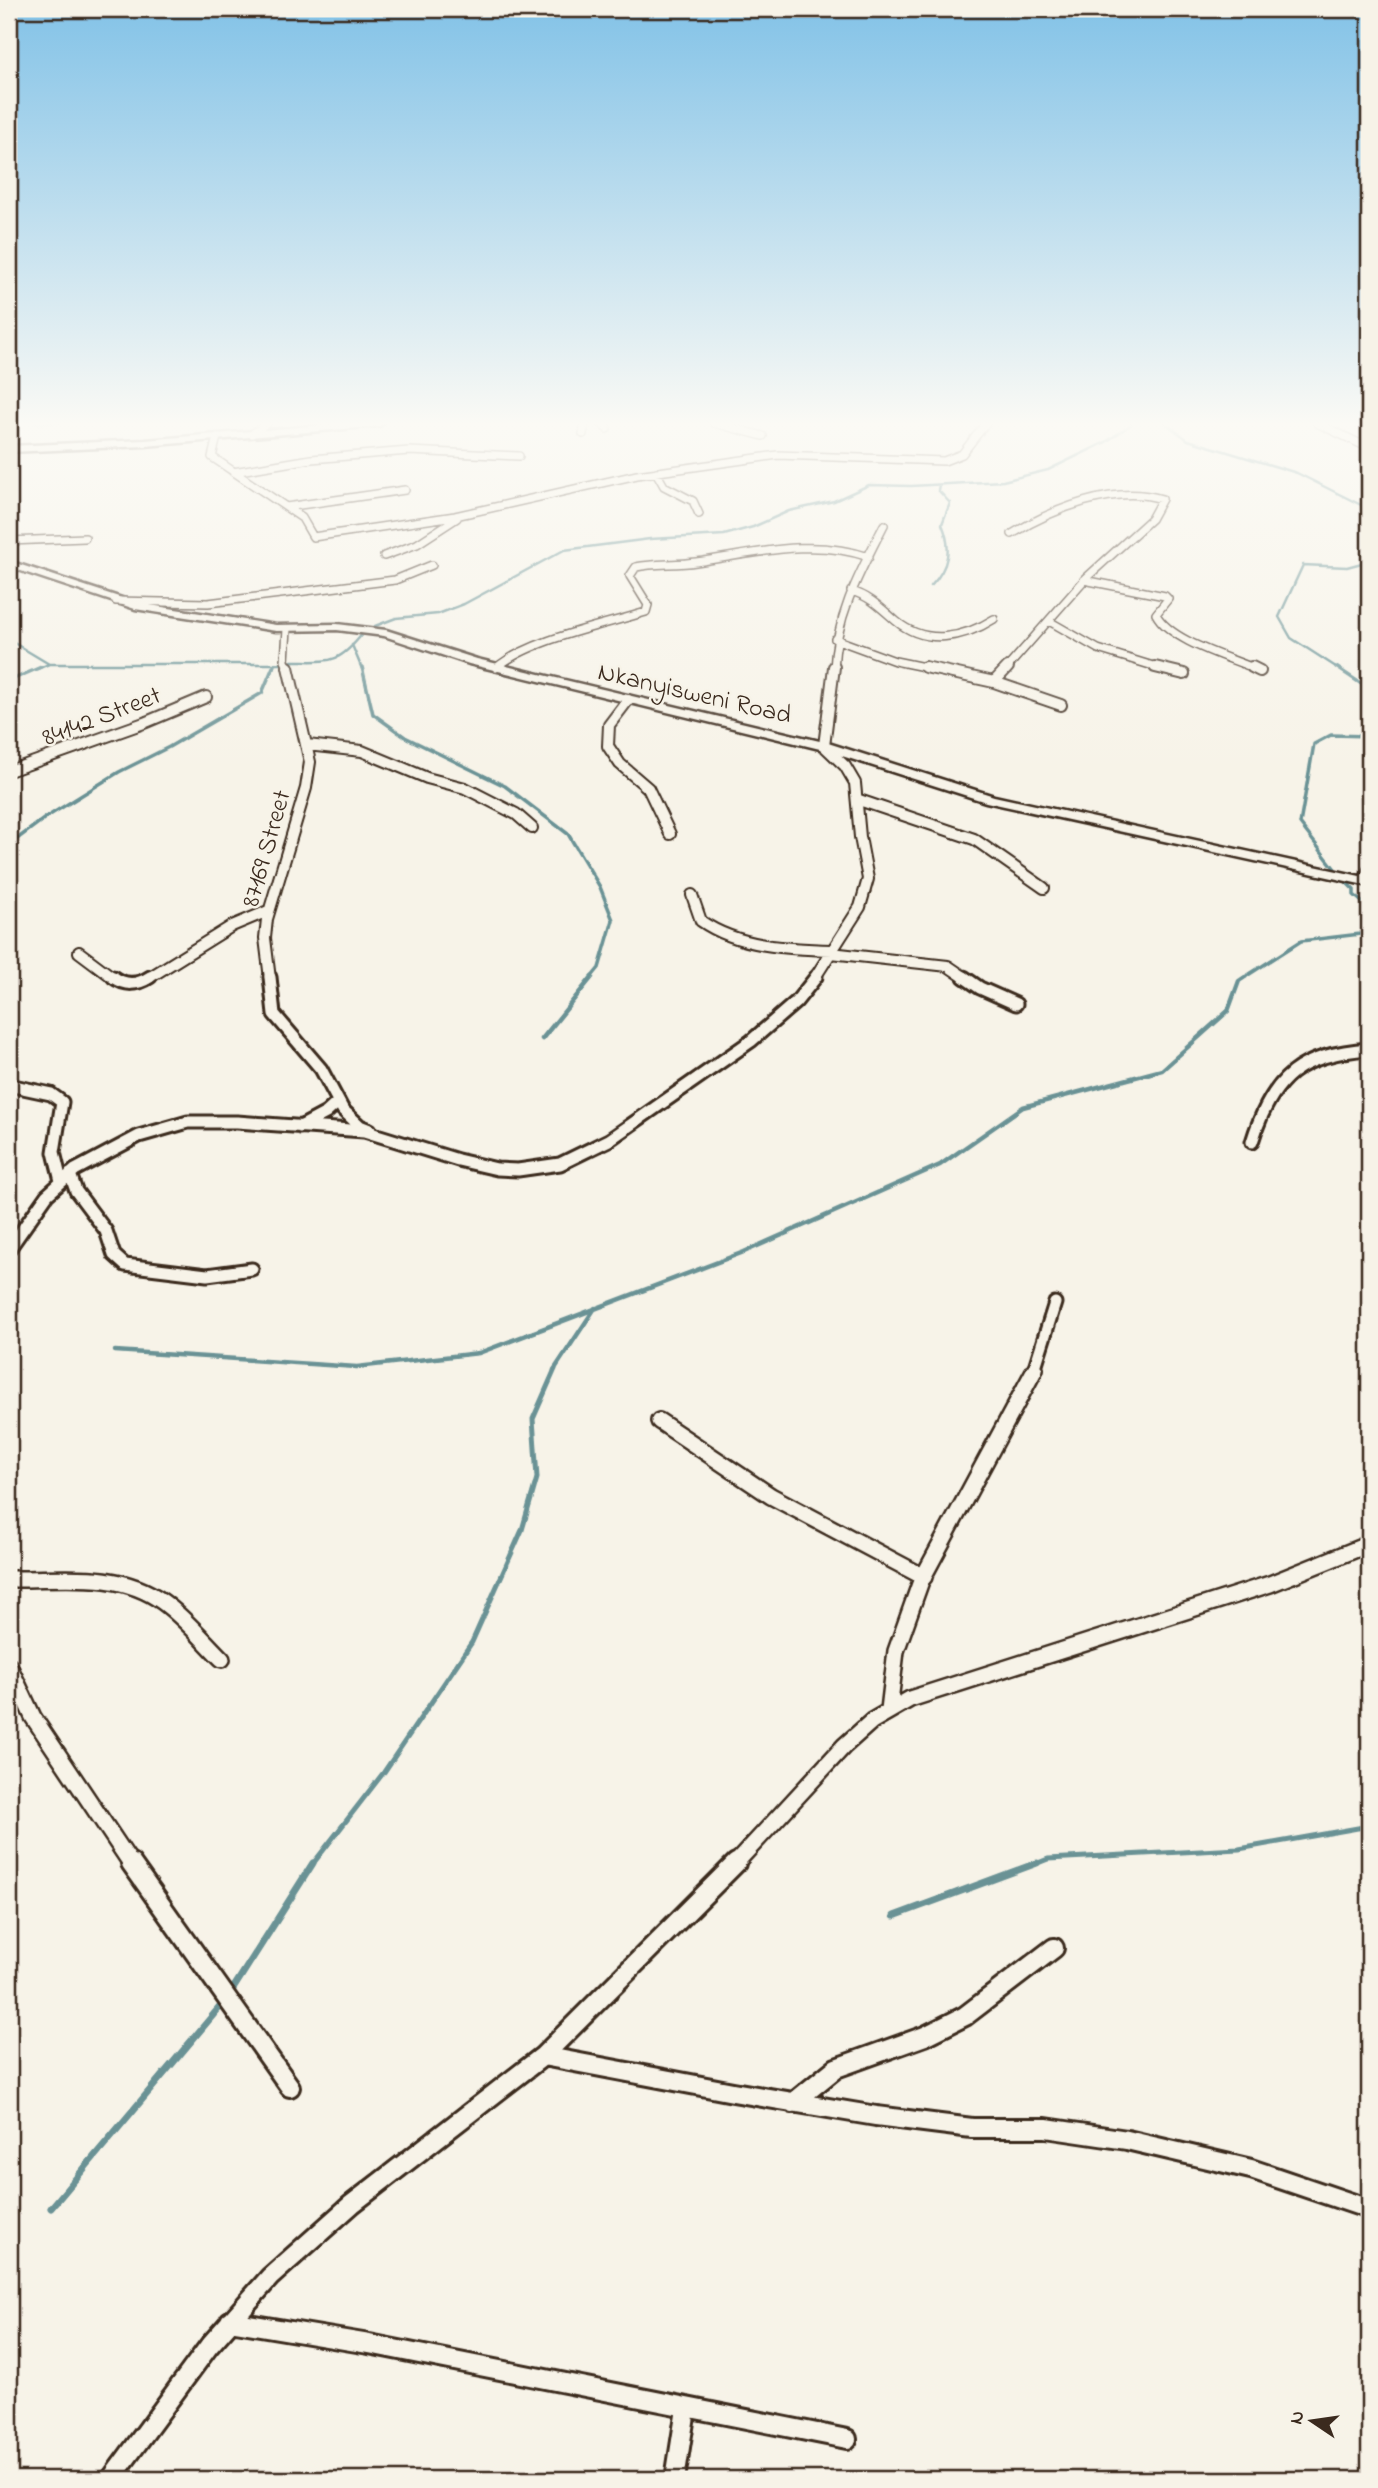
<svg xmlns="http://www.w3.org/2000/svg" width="1378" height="2488" font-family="'Indie Flower',sans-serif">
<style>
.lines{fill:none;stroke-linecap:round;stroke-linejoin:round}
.stream-far4{stroke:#6a9295;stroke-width:2.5}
.stream-far3{stroke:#6a9295;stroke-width:3.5}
.stream-far2{stroke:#6a9295;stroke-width:4.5}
.stream-far1{stroke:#6a9295;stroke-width:5}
.stream{stroke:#6a9295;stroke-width:7}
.street-far4-casing{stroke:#3b2a1e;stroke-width:10}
.street-far3-casing{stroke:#3b2a1e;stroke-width:14}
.street-far2-casing{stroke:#3b2a1e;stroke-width:17}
.street-far1-casing{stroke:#3b2a1e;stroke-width:20}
.street-casing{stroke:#3b2a1e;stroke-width:24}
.secondary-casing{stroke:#3b2a1e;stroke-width:5}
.street-far4{stroke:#f7f3e8;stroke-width:7}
.street-far3{stroke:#f7f3e8;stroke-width:10}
.street-far2{stroke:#f7f3e8;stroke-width:11}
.street-far1{stroke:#f7f3e8;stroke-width:15}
.street{stroke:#f7f3e8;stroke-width:18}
.secondary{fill:#f7f3e8;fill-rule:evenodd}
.labels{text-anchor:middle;stroke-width:5;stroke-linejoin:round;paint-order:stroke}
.far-street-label{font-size:26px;fill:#3b2a1e;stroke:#f7f3e8}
</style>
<rect width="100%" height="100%" fill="#f7f3e8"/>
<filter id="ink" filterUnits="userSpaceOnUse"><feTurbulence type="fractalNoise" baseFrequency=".0143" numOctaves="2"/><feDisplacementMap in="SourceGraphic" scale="14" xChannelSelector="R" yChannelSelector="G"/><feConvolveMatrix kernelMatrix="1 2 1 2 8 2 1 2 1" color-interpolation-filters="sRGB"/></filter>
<g filter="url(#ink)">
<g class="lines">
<path class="stream-far4" d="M 35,423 L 105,423
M 1165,423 L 1188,440 L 1297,473 L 1369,509
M 931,586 C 949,567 952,548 942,524 L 950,503 L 938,490 L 939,485
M 375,626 L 396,618 L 438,614 L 464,604 L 564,550 L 650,539 L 724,535 L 753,527 L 789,511 L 834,501 L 869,485 L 911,486 L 1003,481 L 1048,470 L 1106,442 L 1133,423
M 9,640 L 49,664 L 281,664
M 352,645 L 362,669
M 292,661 C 331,661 338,665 363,633
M 37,669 L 49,664
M 273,669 L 275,664
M 1339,669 L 1291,638 L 1279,617 L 1303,565 L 1347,567 L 1369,561"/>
<path class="stream-far3" d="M 362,667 L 373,714 L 405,737 L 505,786 L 568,834 L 600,887 L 613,920 L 599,968 L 590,979
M 1336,667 L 1369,689
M 9,681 L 41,667
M 9,845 L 45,818 L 119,772 L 169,747 L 262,693 L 273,667
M 1335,869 L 1300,824 L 1314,744 L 1331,735 L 1369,736
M 1345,881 L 1354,890 L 1354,895 L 1369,908
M 1242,979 L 1301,941 L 1369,933"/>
<path class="stream-far2" d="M 542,1039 L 592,977
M 115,1351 L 357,1367 L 479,1353 L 744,1252 L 940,1165 L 1023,1107 L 1162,1070 L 1228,1011 L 1239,981 L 1245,977
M 554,1370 L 595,1308"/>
<path class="stream-far1" d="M 312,1865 L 384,1772 L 472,1642 L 522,1530 L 537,1478 L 533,1419 L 555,1369
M 1033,1865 L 1048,1859 L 1239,1849 L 1369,1826"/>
<path class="stream" d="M 894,1916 L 1037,1863
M 231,1992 L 313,1863
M 51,2208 L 224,2002"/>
<defs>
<path id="street-far4" d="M 601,423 L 607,429
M 714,423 L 763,436
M 1317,423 L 1369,448
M 9,430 L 11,449
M 252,434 L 267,423
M 583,434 L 585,423
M 217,437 L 212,457 L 302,518 L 313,537 L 455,516 L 637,475 L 778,455 L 944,461 L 962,454 L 986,423
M 233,472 L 311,459 L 409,451 L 519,456
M 656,472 L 664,486 L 693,501 L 699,514
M 286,507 L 405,490
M 9,541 L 85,538
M 384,556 L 417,544 L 457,518
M 1084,580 L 1165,596 L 1168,599 L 1156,614 C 1170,641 1228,657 1256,669
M 851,591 C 870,596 882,609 896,621 C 926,646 964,638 994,619
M 116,601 L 208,603 L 395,580 L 432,565
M 1049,621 L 1098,649 L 1163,669
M 287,629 L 285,661 L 289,669
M 835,639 L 895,661 L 934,669
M 496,668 C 531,639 601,626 646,612 L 648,605 L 630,576 L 636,567 C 655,563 676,565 696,562 C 754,554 812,537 869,557
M 834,669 C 836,615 860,572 884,525
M 1006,669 L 1086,578 L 1151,519 L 1162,499 C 1115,484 1053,509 1012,534"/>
<path id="street-far3" d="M 925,667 L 994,682
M 1008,667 L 994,682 L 1061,705
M 1155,667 L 1184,674
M 1252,667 L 1260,671
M 628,700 L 609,725 L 608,746 L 620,764 L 648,788 L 670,834
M 307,745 L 362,751 L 427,778 L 465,788 L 516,814 L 532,828
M 9,771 L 144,723 L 206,697
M 859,800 L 974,839 L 1044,888
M 1364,880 L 1369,870
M 692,895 L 701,921 C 738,947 790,949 833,950
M 79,952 L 115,979
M 831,953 L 948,966 L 967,979
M 147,979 L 232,926 L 268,911
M 270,979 L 265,938 L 267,919 L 306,788 L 310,762 L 288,667
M 814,979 L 860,907 L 868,879 L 860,837 L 855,783 L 845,766 L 824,746 L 834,667"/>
<path id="street-far2" d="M 113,977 C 125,986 138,985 150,977
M 270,977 L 274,1014 L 321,1069 L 343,1110 L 360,1126 L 370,1130
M 964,977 L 980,988 L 1016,1004
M 9,1085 L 51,1094 L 62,1102 L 54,1152 L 61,1181
M 300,1127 L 326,1113 L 338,1102
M 1252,1142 C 1272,1076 1301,1054 1369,1049
M 70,1174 L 76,1191 L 106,1231 L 114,1255 L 125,1265 L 207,1275 L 252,1269
M 9,1249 L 47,1195 L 75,1170 L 139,1136 L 188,1122 L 237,1122 L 364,1131 L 458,1160 L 497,1169 L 518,1170 L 560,1164 L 609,1140 L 751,1041 L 796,1002 L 816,977
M 1034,1370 L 1055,1303"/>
<path id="street-far1" d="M 659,1421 L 771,1496 L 924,1577
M 9,1579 C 61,1580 118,1569 163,1602 C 185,1618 203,1640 222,1659
M 9,1666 L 33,1717 L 132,1865
M 889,1710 L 896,1651 L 921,1581 L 1035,1369
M 734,1865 L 844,1746 L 872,1721 L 910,1699 L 1270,1584 L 1369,1544"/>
<path id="street" d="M 131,1863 L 290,2087
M 543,2056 L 733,2092 L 876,2116 L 972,2128 L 1046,2128 L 1127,2140 L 1251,2169 L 1369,2209
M 793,2103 L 836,2068 L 925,2036 L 965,2016 L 1054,1948
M 230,2321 L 369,2344 L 847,2439
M 111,2479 L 209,2346 L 270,2277 L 352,2204 L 543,2056 L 736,1863
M 675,2479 L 686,2409"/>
<path id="secondary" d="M 347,423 L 384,423 L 379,426 L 145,446 L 9,452 L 9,446 L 145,440 Z
M 9,561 L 137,603 L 276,625 L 337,624 L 386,630 L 477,659 L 828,743 L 994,796 L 1369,878 L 1369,886 L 986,802 L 820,749 L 469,664 L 384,636 L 337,630 L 276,631 L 135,609 L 9,567 Z"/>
</defs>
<use href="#street-far4" class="street-far4-casing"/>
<use href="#street-far3" class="street-far3-casing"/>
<use href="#street-far2" class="street-far2-casing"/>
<use href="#street-far1" class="street-far1-casing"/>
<use href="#street" class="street-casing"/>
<use href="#secondary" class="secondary-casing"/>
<use href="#street-far4" class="street-far4"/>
<use href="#street-far3" class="street-far3"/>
<use href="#street-far2" class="street-far2"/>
<use href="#street-far1" class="street-far1"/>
<use href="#street" class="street"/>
<use href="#secondary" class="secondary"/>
</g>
</g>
<linearGradient id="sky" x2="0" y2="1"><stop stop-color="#82c2e7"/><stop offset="0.55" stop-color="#fbfaf5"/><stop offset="1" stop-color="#fbfaf5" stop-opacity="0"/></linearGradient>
<rect width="1378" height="771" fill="url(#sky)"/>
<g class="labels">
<g class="far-street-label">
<text transform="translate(695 692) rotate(13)" y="9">Nkanyisweni Road</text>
<text transform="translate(101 715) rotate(-21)" y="9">84142 Street</text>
<text transform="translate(265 848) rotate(-74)" y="9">87169 Street</text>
</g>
</g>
<rect width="1378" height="2488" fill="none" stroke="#f7f3e8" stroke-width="35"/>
<rect x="18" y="18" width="1343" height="2453" fill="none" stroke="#3b2a1e" stroke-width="2.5" filter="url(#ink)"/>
<g transform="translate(1312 2421) rotate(283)" stroke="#f7f3e8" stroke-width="5" paint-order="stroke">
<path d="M0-5L12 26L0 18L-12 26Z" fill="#3b2a1e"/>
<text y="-10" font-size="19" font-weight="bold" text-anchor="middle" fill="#3b2a1e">N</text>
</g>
</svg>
